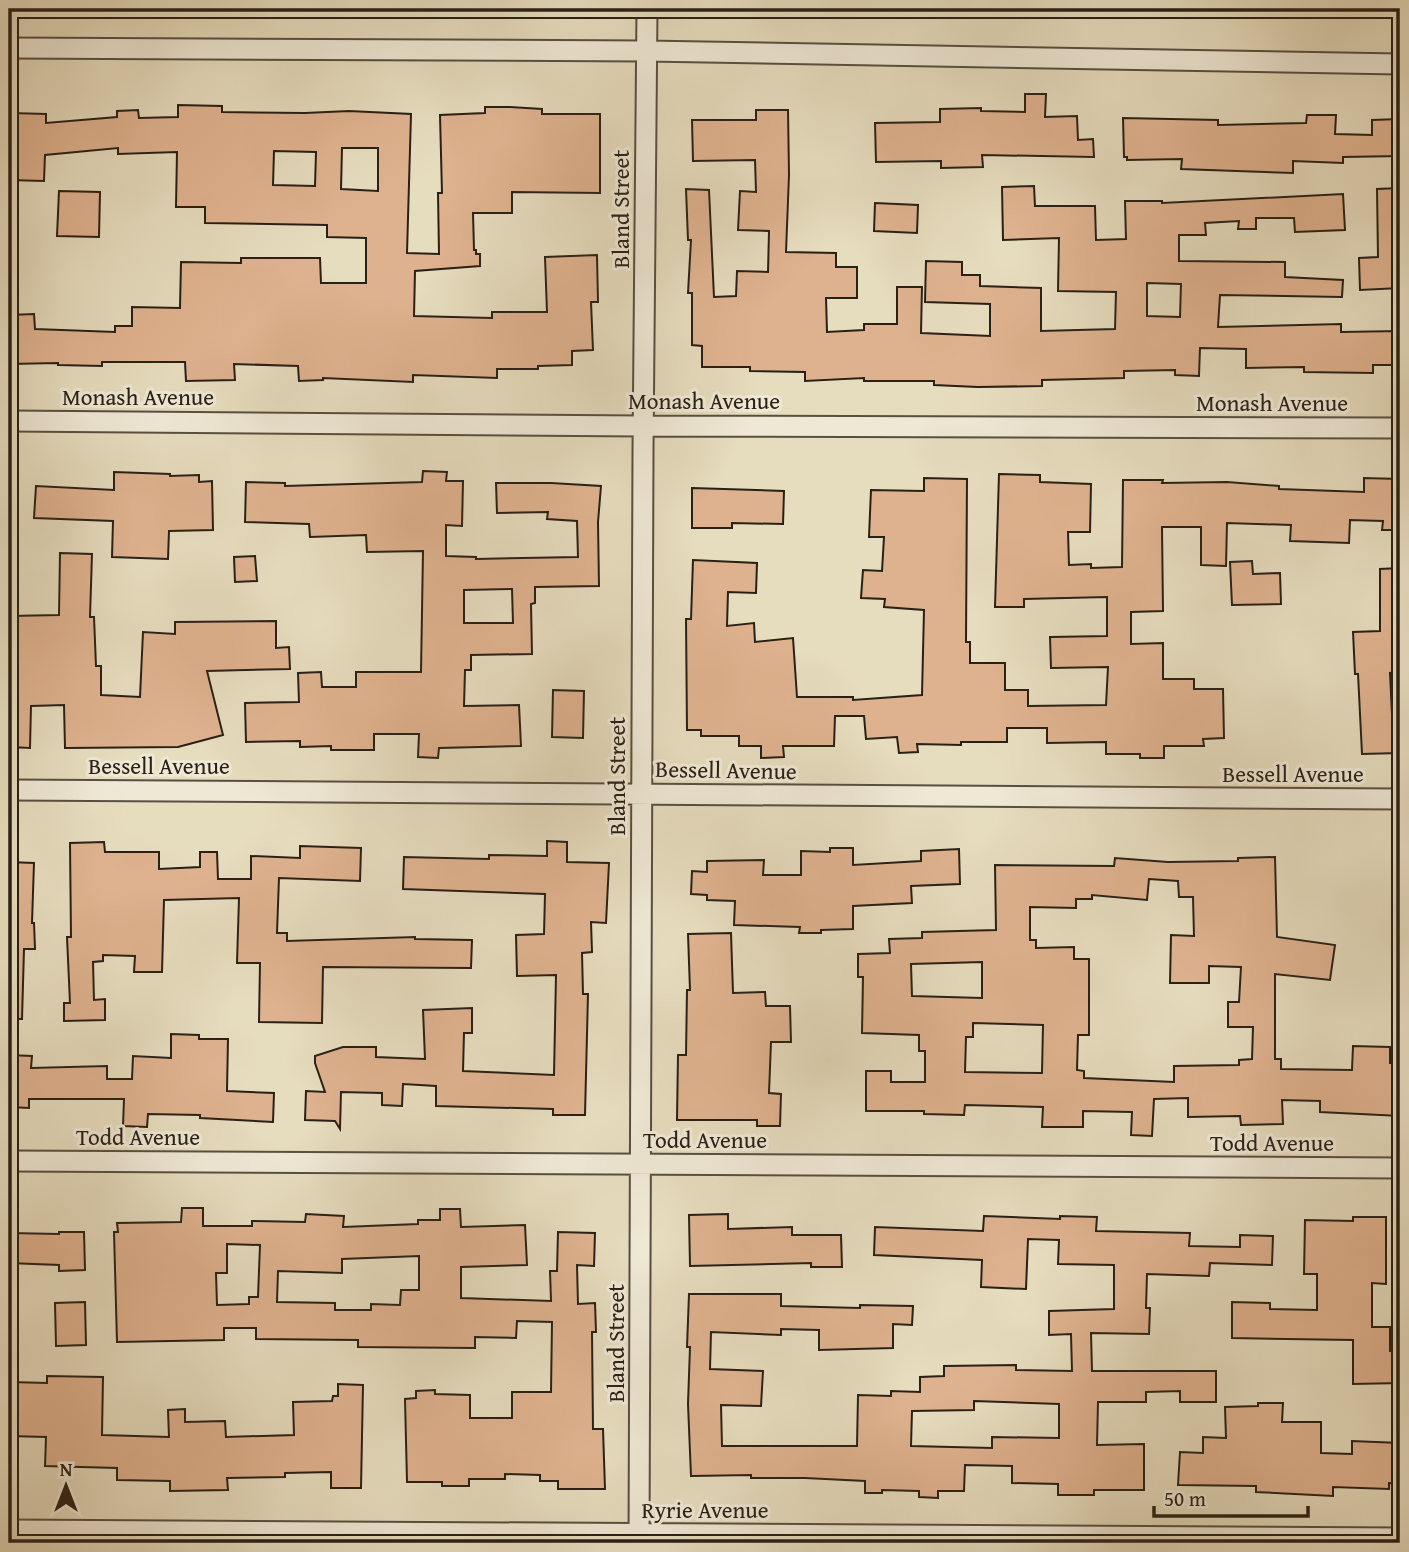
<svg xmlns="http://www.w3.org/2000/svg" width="1409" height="1552" font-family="'Gentium Book Plus',serif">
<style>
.building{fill:#dfb28f;stroke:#292016;stroke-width:2;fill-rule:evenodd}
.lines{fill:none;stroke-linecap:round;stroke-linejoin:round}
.minor-casing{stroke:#584f40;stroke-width:23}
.minor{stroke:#efe8d5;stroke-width:19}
.labels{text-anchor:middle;stroke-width:6;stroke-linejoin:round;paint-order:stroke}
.street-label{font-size:23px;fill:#292016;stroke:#efe8d5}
</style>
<rect width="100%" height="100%" fill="#e6dcbe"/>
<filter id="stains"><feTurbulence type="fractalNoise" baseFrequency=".00286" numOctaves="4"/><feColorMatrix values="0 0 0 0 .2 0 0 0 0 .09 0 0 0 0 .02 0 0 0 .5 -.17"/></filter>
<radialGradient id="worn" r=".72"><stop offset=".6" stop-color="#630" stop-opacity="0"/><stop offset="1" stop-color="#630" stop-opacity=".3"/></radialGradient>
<path class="building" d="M 1025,94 L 1046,94 L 1045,117 L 1077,116 L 1078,140 L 1093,139 L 1094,157 L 982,155 L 983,167 L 941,168 L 941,161 L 876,162 L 875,123 L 940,122 L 940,109 L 981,108 L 981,111 L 1025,112 Z
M 178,105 L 222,106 L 222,112 L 305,113 L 349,111 L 411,114 L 407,253 L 439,254 L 438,193 L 442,193 L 440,115 L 485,113 L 485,107 L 510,107 L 542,109 L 542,114 L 600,114 L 600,193 L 512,192 L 512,213 L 473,213 L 474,250 L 476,250 L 476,254 L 480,254 L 480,266 L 415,271 L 414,316 L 492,318 L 492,312 L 547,312 L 545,257 L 597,255 L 598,302 L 591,302 L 593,350 L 572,351 L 572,365 L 538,366 L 538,369 L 497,369 L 497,378 L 413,375 L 413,382 L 323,378 L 323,380 L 299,381 L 298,366 L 234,364 L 235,380 L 186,381 L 185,362 L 102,362 L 102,366 L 58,365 L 58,363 L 9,364 L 9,315 L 34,314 L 35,329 L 115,332 L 115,326 L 132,326 L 132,307 L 180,308 L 181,262 L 241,263 L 241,258 L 320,258 L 321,283 L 366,283 L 366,238 L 327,237 L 327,225 L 205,223 L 205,207 L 176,207 L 177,152 L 118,154 L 118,148 L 45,155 L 44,181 L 9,180 L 11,113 L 46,114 L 46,123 L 117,117 L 117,111 L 138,110 L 139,118 L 178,117 ZM 342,148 L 378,148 L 378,191 L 341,189 ZM 274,151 L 316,152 L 315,186 L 273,185 Z
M 756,110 L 788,110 L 789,175 L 786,252 L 836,253 L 836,267 L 857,267 L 857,298 L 826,298 L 827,332 L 864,330 L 864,324 L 897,324 L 897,287 L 922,287 L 921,333 L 990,336 L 990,304 L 925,302 L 926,261 L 962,262 L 962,275 L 980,275 L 980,286 L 1041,288 L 1041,331 L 1115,329 L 1116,292 L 1058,291 L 1059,238 L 1003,240 L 1002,187 L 1034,186 L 1035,206 L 1095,206 L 1096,240 L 1126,239 L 1125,201 L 1162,201 L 1162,203 L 1343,194 L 1345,230 L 1295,232 L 1294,218 L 1256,218 L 1256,229 L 1238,229 L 1239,221 L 1205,223 L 1206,235 L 1179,235 L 1179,261 L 1285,262 L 1285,277 L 1343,280 L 1342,297 L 1220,295 L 1218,327 L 1341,324 L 1341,332 L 1400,331 L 1400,365 L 1373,365 L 1373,373 L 1304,372 L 1304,367 L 1246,368 L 1246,349 L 1200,348 L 1199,376 L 1175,375 L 1175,370 L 1124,371 L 1124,378 L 1042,380 L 1042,386 L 978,387 L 934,385 L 934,381 L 864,381 L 864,378 L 805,381 L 805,372 L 750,371 L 750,367 L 702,367 L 702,346 L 692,345 L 692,293 L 688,293 L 691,240 L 688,240 L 686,189 L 709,190 L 714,297 L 736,296 L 737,271 L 768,272 L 769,231 L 738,230 L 740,191 L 756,192 L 755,160 L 693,161 L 692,120 L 756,120 ZM 1147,283 L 1181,284 L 1180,317 L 1147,316 Z
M 1307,115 L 1336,115 L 1335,134 L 1372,135 L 1372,120 L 1400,119 L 1400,156 L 1343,157 L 1343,163 L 1293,161 L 1293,173 L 1181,169 L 1182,159 L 1127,160 L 1127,157 L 1124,157 L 1123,118 L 1218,120 L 1218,125 L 1306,123 Z
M 1400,188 L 1400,288 L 1360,290 L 1359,258 L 1378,257 L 1377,189 Z
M 59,191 L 100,192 L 99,237 L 57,236 Z
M 875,203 L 918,205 L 917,233 L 874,231 Z
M 423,471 L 447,472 L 446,481 L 463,481 L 462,526 L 446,525 L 446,556 L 476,557 L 476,559 L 578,557 L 577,521 L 547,519 L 548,512 L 497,513 L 496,483 L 551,483 L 601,486 L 598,522 L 599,586 L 535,587 L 535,603 L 531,604 L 532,654 L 471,655 L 471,670 L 465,670 L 464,706 L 519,705 L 521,746 L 439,748 L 438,758 L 418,757 L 419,734 L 374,734 L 374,750 L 331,750 L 331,746 L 300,747 L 300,741 L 246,742 L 245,703 L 299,702 L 298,673 L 321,672 L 322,687 L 356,687 L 356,672 L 421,672 L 423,551 L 367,552 L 366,535 L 310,537 L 309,524 L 245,522 L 246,482 L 285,483 L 285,486 L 422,482 ZM 512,589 L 513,623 L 464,623 L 464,590 Z
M 114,472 L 170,474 L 170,476 L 199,475 L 199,482 L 212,481 L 213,530 L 169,531 L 168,559 L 112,557 L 113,521 L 34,518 L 36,486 L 114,490 Z
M 999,474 L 1040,475 L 1040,482 L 1091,484 L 1090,532 L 1068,532 L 1069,565 L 1091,564 L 1091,568 L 1122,567 L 1123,480 L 1163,480 L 1162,483 L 1227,482 L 1279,486 L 1279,489 L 1364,492 L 1364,478 L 1400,479 L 1400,530 L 1382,530 L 1383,521 L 1350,520 L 1349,543 L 1290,541 L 1291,525 L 1227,523 L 1226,566 L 1201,565 L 1201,527 L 1162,527 L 1163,611 L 1131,612 L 1131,644 L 1163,643 L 1163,679 L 1194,679 L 1194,689 L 1223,689 L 1224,738 L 1203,739 L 1204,746 L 1164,746 L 1164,758 L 1140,758 L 1140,754 L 1106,754 L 1106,742 L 1047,743 L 1047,728 L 1007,728 L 1007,742 L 961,742 L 961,745 L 917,744 L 918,752 L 899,753 L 897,737 L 866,739 L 864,716 L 835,716 L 834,746 L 783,746 L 784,757 L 761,758 L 761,746 L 739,746 L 739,736 L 701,736 L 701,730 L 687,730 L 686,619 L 691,619 L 693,560 L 757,563 L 756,593 L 728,592 L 727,626 L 754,623 L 755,642 L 793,638 L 797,697 L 853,697 L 853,700 L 922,695 L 924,610 L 884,607 L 885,599 L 861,598 L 863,570 L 882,571 L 884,537 L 869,537 L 871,490 L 924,491 L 924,478 L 967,479 L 966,642 L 970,642 L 970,663 L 1005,663 L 1005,690 L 1028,690 L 1028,706 L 1106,705 L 1108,667 L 1051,668 L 1050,637 L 1107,636 L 1107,597 L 1024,599 L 1024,607 L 995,607 Z
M 692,488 L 784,491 L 783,524 L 732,523 L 732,528 L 692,528 Z
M 60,553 L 92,554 L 90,617 L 94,617 L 96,666 L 101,666 L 101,695 L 140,697 L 143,632 L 175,634 L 175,622 L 276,621 L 276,648 L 289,647 L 290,669 L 207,671 L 223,735 L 178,747 L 65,748 L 64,705 L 31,706 L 30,748 L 9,747 L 9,616 L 59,615 Z
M 255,556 L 257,581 L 235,582 L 234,557 Z
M 1252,561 L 1253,574 L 1280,573 L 1281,604 L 1232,605 L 1230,562 Z
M 1400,568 L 1400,672 L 1390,673 L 1392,714 L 1400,713 L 1400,753 L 1362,754 L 1358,674 L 1355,674 L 1353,632 L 1380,631 L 1380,569 Z
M 553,690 L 584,691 L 583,738 L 552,737 Z
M 547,841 L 567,842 L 567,862 L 609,863 L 606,923 L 591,922 L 592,952 L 582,953 L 583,994 L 588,994 L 585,1115 L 553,1115 L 553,1109 L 436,1106 L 436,1086 L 403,1084 L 402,1106 L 382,1105 L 382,1093 L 341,1092 L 340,1129 L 335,1121 L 305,1120 L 306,1091 L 325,1092 L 315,1063 L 315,1056 L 343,1047 L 376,1047 L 376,1057 L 425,1059 L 423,1010 L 472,1008 L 472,1033 L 464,1033 L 463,1071 L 554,1075 L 556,975 L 517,976 L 516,935 L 544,934 L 545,894 L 403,889 L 404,857 L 489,859 L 489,855 L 547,856 Z
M 104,842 L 105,852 L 159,852 L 159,869 L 200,867 L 200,852 L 217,852 L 218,879 L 251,879 L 251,856 L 300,858 L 300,846 L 361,848 L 360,881 L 279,878 L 277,933 L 287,933 L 287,941 L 415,937 L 415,939 L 472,940 L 471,968 L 323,967 L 322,1023 L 259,1022 L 260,963 L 237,963 L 239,898 L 164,900 L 162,972 L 134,972 L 135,956 L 103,955 L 103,961 L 93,962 L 94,1000 L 105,999 L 105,1020 L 64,1021 L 64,1003 L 70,1003 L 67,937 L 71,937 L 70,843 Z
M 830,848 L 853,848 L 853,865 L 921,861 L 921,851 L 959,849 L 960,884 L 911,886 L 912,903 L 853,906 L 853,929 L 821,930 L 821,933 L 799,933 L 800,927 L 734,925 L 735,901 L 707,900 L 707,895 L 691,894 L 692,871 L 707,872 L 707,861 L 764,860 L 763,875 L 801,875 L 801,851 L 830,852 Z
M 1275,857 L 1277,937 L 1335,945 L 1330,980 L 1275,974 L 1275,1059 L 1281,1059 L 1281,1069 L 1352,1070 L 1353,1046 L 1390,1047 L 1390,1063 L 1400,1063 L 1400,1116 L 1320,1112 L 1320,1101 L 1282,1100 L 1283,1124 L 1241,1125 L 1240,1116 L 1188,1117 L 1188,1098 L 1154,1099 L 1152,1136 L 1131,1135 L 1132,1112 L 1083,1111 L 1083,1127 L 1042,1127 L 1043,1107 L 965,1105 L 964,1115 L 924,1114 L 924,1111 L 866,1111 L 866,1071 L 891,1071 L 891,1082 L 925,1082 L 925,1051 L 919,1051 L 919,1035 L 862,1033 L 863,977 L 858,977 L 858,954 L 890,953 L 889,939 L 922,938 L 922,932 L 996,930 L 995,865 L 1114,866 L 1115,858 L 1168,862 L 1238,861 L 1238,858 ZM 1149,879 L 1178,881 L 1179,897 L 1193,897 L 1194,936 L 1171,935 L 1170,983 L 1209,983 L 1209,966 L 1241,967 L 1239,1002 L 1228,1002 L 1228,1027 L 1253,1027 L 1252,1059 L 1239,1060 L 1239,1065 L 1174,1066 L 1174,1082 L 1084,1078 L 1084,1071 L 1077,1070 L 1078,1035 L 1089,1035 L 1089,959 L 1074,959 L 1074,947 L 1036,948 L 1036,940 L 1030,940 L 1030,907 L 1076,908 L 1076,899 L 1092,899 L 1092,895 L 1147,900 ZM 982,962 L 982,998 L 912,996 L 911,964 ZM 973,1023 L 1043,1025 L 1042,1073 L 965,1072 L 966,1037 L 973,1037 Z
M 9,862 L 34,863 L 32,923 L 34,923 L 35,949 L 24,949 L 22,1019 L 9,1019 Z
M 731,933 L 733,993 L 765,992 L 766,1006 L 790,1006 L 791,1042 L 771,1042 L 769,1093 L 781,1094 L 780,1126 L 757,1126 L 757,1120 L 677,1120 L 678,1055 L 686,1055 L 687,990 L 690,990 L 688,934 Z
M 171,1034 L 199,1035 L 199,1039 L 228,1039 L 227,1091 L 274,1093 L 273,1122 L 200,1118 L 200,1115 L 148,1114 L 147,1127 L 123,1126 L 124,1099 L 29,1099 L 29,1108 L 9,1107 L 9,1055 L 32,1056 L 31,1068 L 107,1066 L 107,1079 L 132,1079 L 133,1056 L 171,1058 Z
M 182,1208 L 203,1208 L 203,1226 L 252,1226 L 252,1221 L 305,1222 L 306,1214 L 344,1216 L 343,1227 L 418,1224 L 418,1220 L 440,1220 L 440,1209 L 460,1209 L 461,1227 L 525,1225 L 527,1265 L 461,1267 L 461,1298 L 551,1301 L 550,1271 L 557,1271 L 558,1232 L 595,1233 L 594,1266 L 577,1265 L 578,1304 L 595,1303 L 596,1332 L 592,1332 L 593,1429 L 603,1429 L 605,1489 L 558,1489 L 558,1481 L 540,1481 L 540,1475 L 505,1474 L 505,1479 L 469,1479 L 469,1486 L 442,1486 L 442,1482 L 407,1482 L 405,1399 L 416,1398 L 416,1391 L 435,1390 L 435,1394 L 470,1395 L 470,1418 L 512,1418 L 512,1392 L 551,1392 L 552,1322 L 517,1321 L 516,1338 L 475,1337 L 475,1348 L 358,1347 L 358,1340 L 256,1339 L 256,1328 L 224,1328 L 224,1340 L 117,1342 L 114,1232 L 118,1232 L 117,1223 L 181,1222 ZM 227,1244 L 260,1245 L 258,1297 L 249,1297 L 249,1304 L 217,1305 L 216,1273 L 227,1273 ZM 419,1256 L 419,1290 L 401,1290 L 400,1305 L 371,1304 L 371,1310 L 335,1310 L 335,1303 L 277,1302 L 278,1271 L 342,1273 L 342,1259 Z
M 728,1214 L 728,1229 L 792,1227 L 792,1235 L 841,1235 L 842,1267 L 811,1267 L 811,1263 L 690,1266 L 689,1215 Z
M 984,1216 L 1060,1219 L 1060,1216 L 1097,1217 L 1096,1231 L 1190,1233 L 1189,1246 L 1240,1247 L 1240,1235 L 1273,1236 L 1272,1265 L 1210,1263 L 1209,1276 L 1147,1274 L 1146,1308 L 1150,1308 L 1149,1334 L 1091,1333 L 1092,1371 L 1216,1371 L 1216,1402 L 1180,1402 L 1180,1391 L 1146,1392 L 1146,1402 L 1098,1402 L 1097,1445 L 1144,1444 L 1144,1490 L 1094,1490 L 1094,1495 L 1058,1495 L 1058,1484 L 1012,1483 L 1012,1466 L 965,1465 L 964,1491 L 938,1491 L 938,1498 L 919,1497 L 919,1491 L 882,1490 L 882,1493 L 865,1493 L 865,1481 L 805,1478 L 751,1478 L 751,1475 L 691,1476 L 688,1404 L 690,1347 L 687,1347 L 689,1294 L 781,1294 L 781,1306 L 860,1308 L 860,1305 L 913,1306 L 912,1325 L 893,1324 L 893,1348 L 819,1350 L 819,1330 L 781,1329 L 781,1335 L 711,1332 L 710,1369 L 763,1371 L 761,1406 L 721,1405 L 722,1446 L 857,1446 L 858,1395 L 891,1396 L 891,1391 L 920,1392 L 920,1377 L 944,1376 L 944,1366 L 1016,1365 L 1016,1370 L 1072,1371 L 1071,1334 L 1049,1335 L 1049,1311 L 1114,1309 L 1114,1265 L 1058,1264 L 1059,1240 L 1028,1239 L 1026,1289 L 981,1287 L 982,1260 L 874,1255 L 875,1227 L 983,1231 ZM 974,1401 L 1059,1404 L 1059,1438 L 992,1437 L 992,1448 L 911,1446 L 912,1411 L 974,1410 Z
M 1353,1217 L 1386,1217 L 1386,1284 L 1372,1283 L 1372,1327 L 1390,1327 L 1390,1351 L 1400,1350 L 1400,1383 L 1353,1384 L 1353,1340 L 1232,1338 L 1232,1302 L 1270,1303 L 1270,1309 L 1317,1310 L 1317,1274 L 1304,1274 L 1305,1220 L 1353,1221 Z
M 59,1232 L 84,1232 L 85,1270 L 59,1271 L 59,1265 L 9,1263 L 9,1233 L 59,1234 Z
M 85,1302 L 86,1345 L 56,1346 L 55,1303 Z
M 47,1376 L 103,1377 L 102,1435 L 169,1437 L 168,1410 L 185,1409 L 185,1422 L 225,1421 L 226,1437 L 294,1435 L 293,1402 L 332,1401 L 333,1396 L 338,1396 L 338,1384 L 363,1385 L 361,1488 L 331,1488 L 331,1472 L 285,1473 L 285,1477 L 227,1478 L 228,1490 L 170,1491 L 170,1481 L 117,1480 L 117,1468 L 45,1466 L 46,1437 L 9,1436 L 9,1413 L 10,1382 L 47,1383 Z
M 1258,1403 L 1283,1403 L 1282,1422 L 1321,1422 L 1321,1453 L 1352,1454 L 1352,1441 L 1400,1443 L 1400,1484 L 1389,1483 L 1389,1489 L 1333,1487 L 1333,1496 L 1256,1492 L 1256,1486 L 1178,1485 L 1180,1452 L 1203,1453 L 1203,1437 L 1226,1438 L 1225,1407 L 1258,1406 Z"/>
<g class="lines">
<defs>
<path id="minor" d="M 9,48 L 646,51 L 1400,64
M 9,421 L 643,426 L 1400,428
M 9,790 L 1400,799
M 9,1161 L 1400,1168
M 9,1530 L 1400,1538
M 639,1543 L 643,451 L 647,9"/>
</defs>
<use href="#minor" class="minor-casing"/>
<use href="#minor" class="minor"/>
</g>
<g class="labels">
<g class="street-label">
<text transform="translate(621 209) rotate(-90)" y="8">Bland Street</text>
<text x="138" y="405">Monash Avenue</text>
<text x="704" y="409">Monash Avenue</text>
<text x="1272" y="411">Monash Avenue</text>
<text x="159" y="774">Bessell Avenue</text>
<text transform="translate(726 770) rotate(1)" y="8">Bessell Avenue</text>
<text x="1293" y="782">Bessell Avenue</text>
<text transform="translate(617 776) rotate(-90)" y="8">Bland Street</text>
<text x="138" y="1145">Todd Avenue</text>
<text x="705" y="1148">Todd Avenue</text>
<text x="1272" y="1151">Todd Avenue</text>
<text transform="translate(616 1343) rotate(-90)" y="8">Bland Street</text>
<text x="705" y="1518">Ryrie Avenue</text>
</g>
</g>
<rect width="1409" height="1552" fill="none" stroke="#e6dcbe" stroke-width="35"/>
<rect x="10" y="10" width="1388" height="1531" fill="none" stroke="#292016" stroke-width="3.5"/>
<rect x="18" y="18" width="1374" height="1517" fill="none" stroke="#292016" stroke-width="2"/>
<g transform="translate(66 1486)" stroke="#efe8d5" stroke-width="5" paint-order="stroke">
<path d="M0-5L12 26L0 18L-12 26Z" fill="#292016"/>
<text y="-10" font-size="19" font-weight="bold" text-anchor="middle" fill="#292016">N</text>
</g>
<path d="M1154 1506v10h154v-10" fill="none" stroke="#292016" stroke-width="3.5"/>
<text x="1164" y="1506" font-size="21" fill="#292016" stroke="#efe8d5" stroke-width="5" paint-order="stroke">50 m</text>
<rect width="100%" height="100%" filter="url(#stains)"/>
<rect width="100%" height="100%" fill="url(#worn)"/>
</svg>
